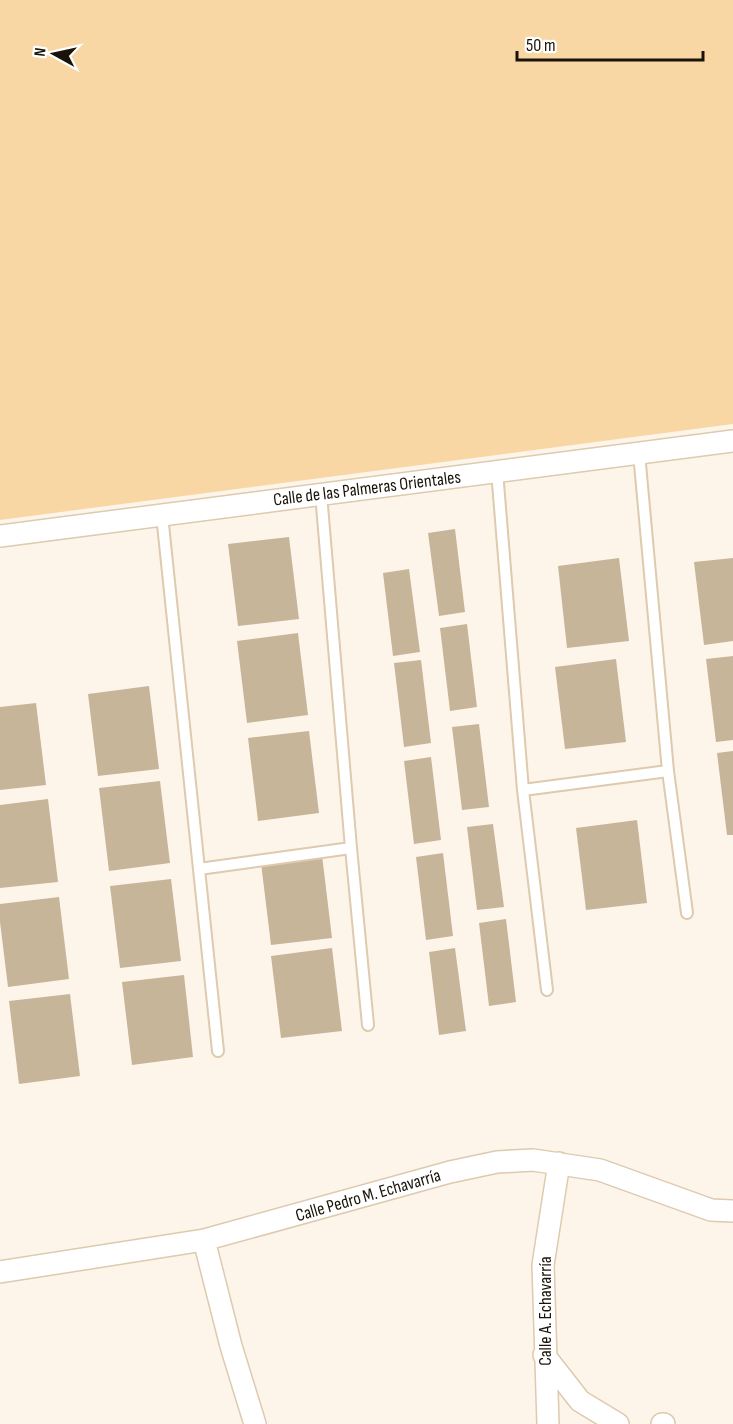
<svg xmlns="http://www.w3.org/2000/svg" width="733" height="1424" font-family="'Sofia Sans Condensed',sans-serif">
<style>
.green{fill:#f9d7a5}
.building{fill:#c7b59a}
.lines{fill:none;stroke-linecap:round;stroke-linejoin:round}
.service-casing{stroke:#ddcaaf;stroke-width:14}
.minor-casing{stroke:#ddcaaf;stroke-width:24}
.service{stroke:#fff;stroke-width:10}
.minor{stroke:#fff;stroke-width:21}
.labels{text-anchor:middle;stroke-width:5;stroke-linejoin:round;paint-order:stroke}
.street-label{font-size:18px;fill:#1a1309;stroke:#fff}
</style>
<rect width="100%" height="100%" fill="#fdf5ea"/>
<path class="green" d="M 0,0 L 733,0 L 733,424 L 0,520 Z"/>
<path class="building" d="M 455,529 L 465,612 L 439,616 L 428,533 Z
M 289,537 L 299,619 L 238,626 L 228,544 Z
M 619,558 L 629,641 L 567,648 L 558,566 Z
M 733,558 L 733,641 L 704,645 L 694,562 Z
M 409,569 L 420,652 L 393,656 L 383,573 Z
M 467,624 L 477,707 L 450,711 L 440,628 Z
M 298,633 L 308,715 L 247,723 L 237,641 Z
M 733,656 L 733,740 L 716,742 L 706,659 Z
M 616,659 L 626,742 L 565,749 L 555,667 Z
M 421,660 L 431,743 L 404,747 L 394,663 Z
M 149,686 L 159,769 L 98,776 L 88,694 Z
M 36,703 L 46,785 L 0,790 L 0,707 Z
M 479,724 L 489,807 L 462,810 L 452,727 Z
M 309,731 L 319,813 L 258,821 L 248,738 Z
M 733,751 L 733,835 L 727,835 L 717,753 Z
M 431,757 L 441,840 L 414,844 L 404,761 Z
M 160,781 L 170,863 L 109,871 L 99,788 Z
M 48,799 L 58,882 L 0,888 L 0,805 Z
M 637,820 L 647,903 L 586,910 L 576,828 Z
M 493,824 L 504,907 L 477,910 L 467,827 Z
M 443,853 L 453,936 L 426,940 L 416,857 Z
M 322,855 L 332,938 L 271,945 L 261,863 Z
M 171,879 L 181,961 L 120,968 L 110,886 Z
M 59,897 L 69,979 L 8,987 L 0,922 L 0,904 Z
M 506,919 L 516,1002 L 489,1006 L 479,923 Z
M 332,948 L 342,1031 L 281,1038 L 271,956 Z
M 455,948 L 466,1031 L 439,1035 L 429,952 Z
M 184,975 L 193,1057 L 132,1065 L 122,982 Z
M 70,994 L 80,1076 L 19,1084 L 9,1001 Z"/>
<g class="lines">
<defs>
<path id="service" d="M 639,453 L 668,771 L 687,913
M 497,471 L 523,790 L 547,990
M 321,494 L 351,848 L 368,1025
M 162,515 L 218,1051
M 523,790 L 668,771
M 199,869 L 351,848"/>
<path id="minor" d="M 0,536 L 733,441
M 204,1240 L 231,1346 L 255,1424
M 0,1272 L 204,1240 L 450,1172 L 497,1162 L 533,1160 L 600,1170 L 711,1210 L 733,1211
M 544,1355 L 580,1401 L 618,1424
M 548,1424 L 543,1265 L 559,1163
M 662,1424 L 664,1424"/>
</defs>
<use href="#service" class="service-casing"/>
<use href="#minor" class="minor-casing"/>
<use href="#service" class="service"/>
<use href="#minor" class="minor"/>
</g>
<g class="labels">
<g class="street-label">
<text transform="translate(367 488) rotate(-7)" y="6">Calle de las Palmeras Orientales</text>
<text transform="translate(368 1195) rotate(-16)" y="6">Calle Pedro M. Echavarría</text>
<text transform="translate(545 1311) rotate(-90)" y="6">Calle A. Echavarría</text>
</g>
</g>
<g transform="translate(54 54) rotate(278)" stroke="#ffffff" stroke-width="4.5" paint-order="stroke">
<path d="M0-4.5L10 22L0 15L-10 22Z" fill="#1a1309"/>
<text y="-9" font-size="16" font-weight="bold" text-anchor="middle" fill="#1a1309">N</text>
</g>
<path d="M517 51v9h186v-9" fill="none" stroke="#1a1309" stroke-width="3"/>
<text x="526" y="51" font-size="18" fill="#1a1309" stroke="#ffffff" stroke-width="4.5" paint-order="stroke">50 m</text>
</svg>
